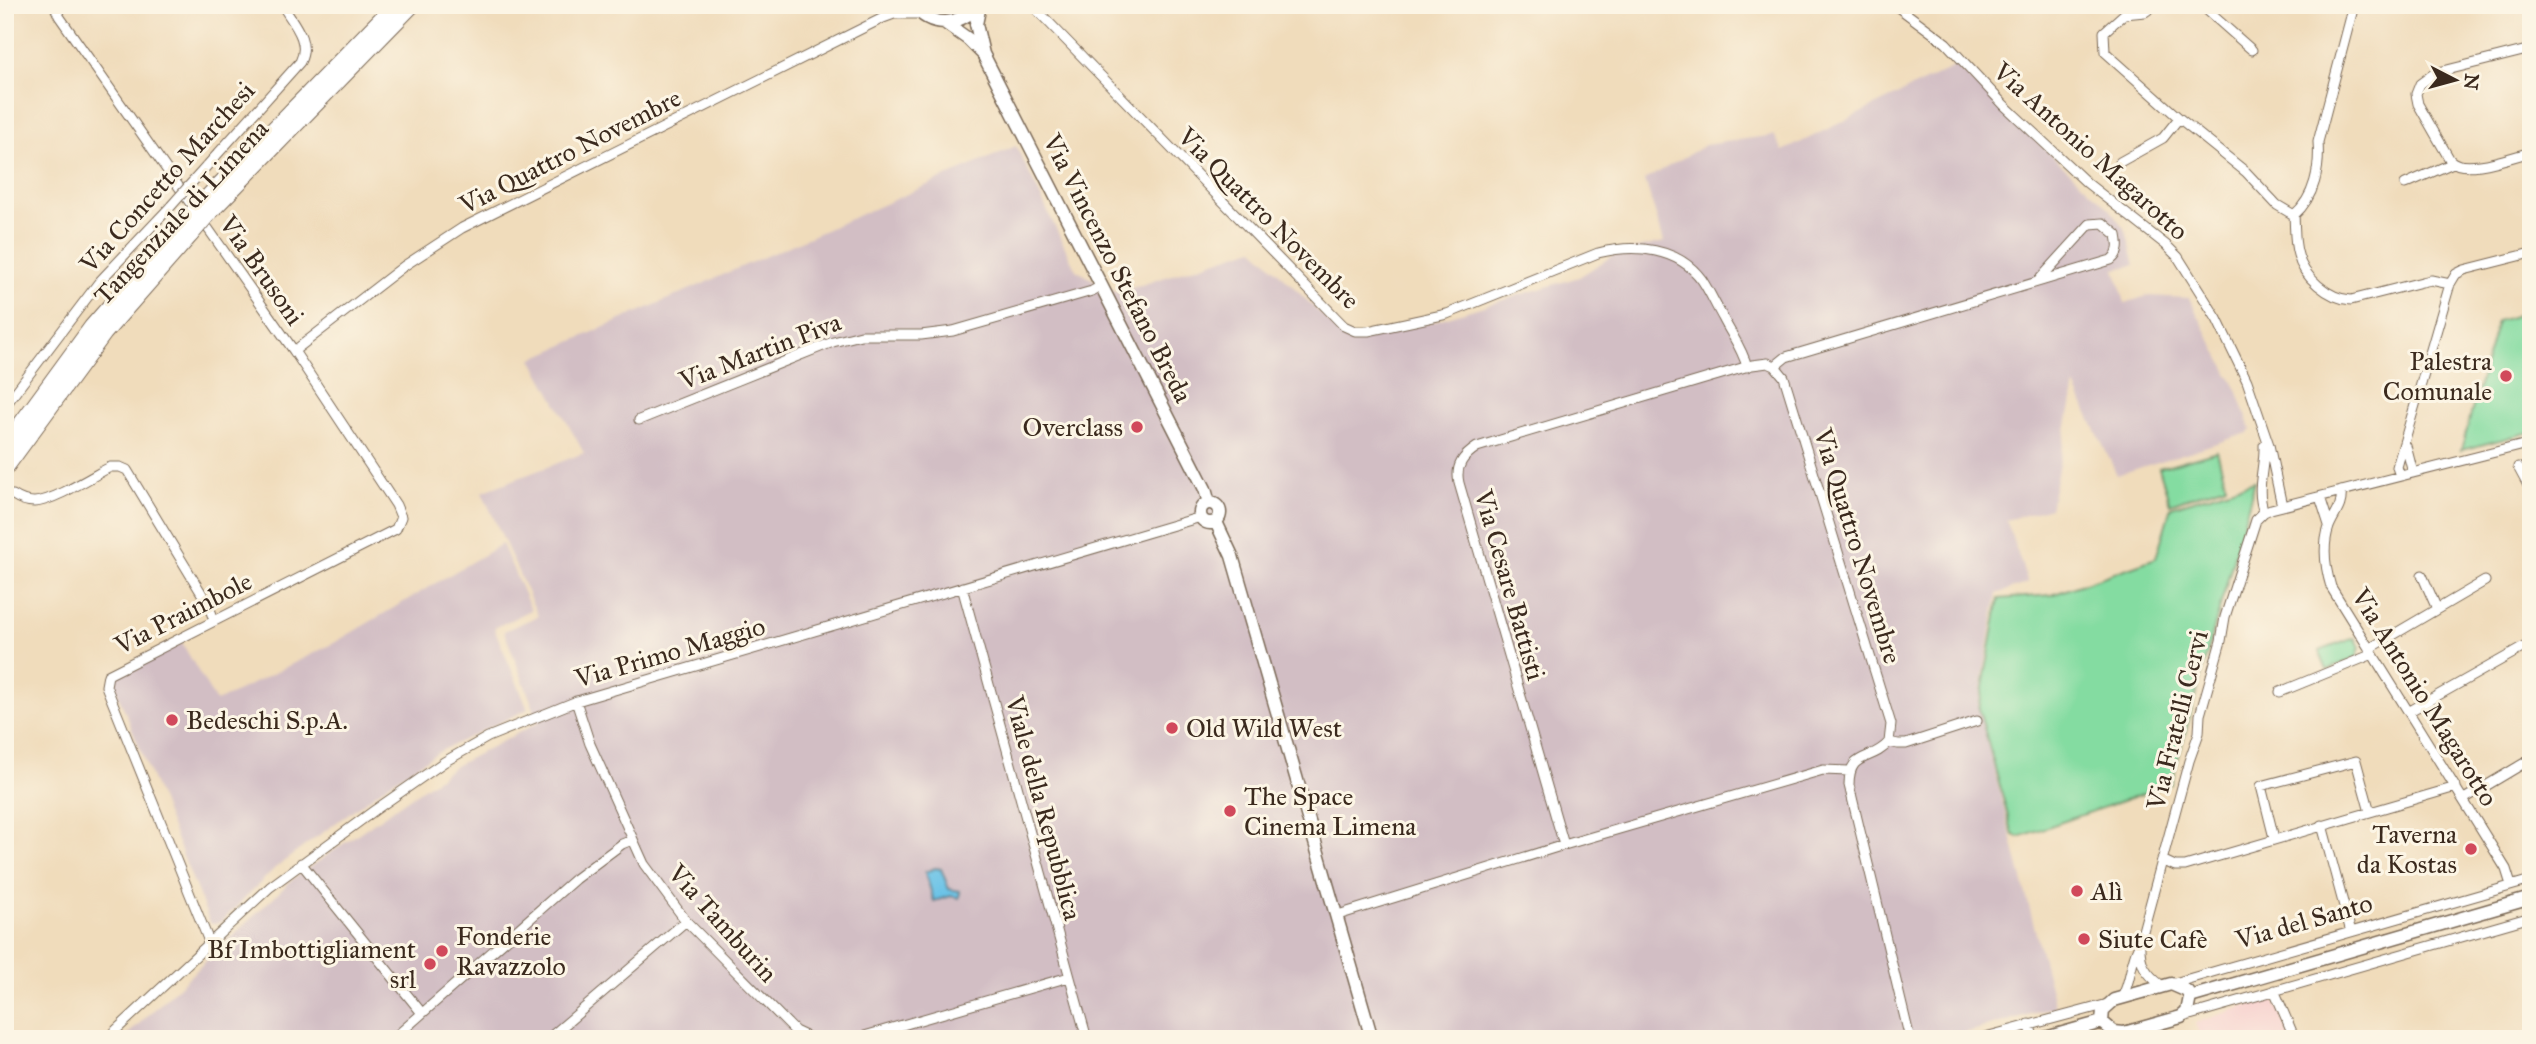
<svg xmlns="http://www.w3.org/2000/svg" width="2536" height="1044" font-family="'IM FELL Great Primer',serif">
<style>
.built{fill:#f7d0ce}
.industrial{fill:#d2bec4}
.green{fill:#84dca1;stroke:#608360;stroke-width:2}
.water{fill:#69c2e7;stroke:#527682;stroke-width:2}
.lines{fill:none;stroke-linecap:round;stroke-linejoin:round}
.street-casing{stroke:#7a6855;stroke-width:11}
.secondary-casing{stroke:#7a6855;stroke-width:15}
.highway-casing{stroke:#7a6855;stroke-width:18}
.street{stroke:#fff;stroke-width:9}
.secondary{stroke:#fff;stroke-width:12}
.highway{stroke:#fff;stroke-width:16}
.street-bridge-casing{stroke:#7a6855;stroke-width:11;stroke-linecap:butt}
.highway-bridge-casing{stroke:#7a6855;stroke-width:18;stroke-linecap:butt}
.street-bridge{stroke:#fff;stroke-width:9}
.highway-bridge{stroke:#fff;stroke-width:16}
.poi-dot{fill:#d1495b;stroke:#fcf5e5;stroke-width:2.5}
.labels{text-anchor:middle;stroke-width:6;stroke-linejoin:round;paint-order:stroke}
.street-label{font-size:26px;fill:#3b2a1e;stroke:#fcf5e5}
.poi-label{font-size:26px;fill:#3b2a1e;stroke:#fcf5e5;text-anchor:start}
</style>
<rect width="100%" height="100%" fill="#fcf5e5"/>
<filter id="ink" filterUnits="userSpaceOnUse"><feTurbulence type="fractalNoise" baseFrequency=".0143" numOctaves="2"/><feDisplacementMap in="SourceGraphic" scale="14" xChannelSelector="R" yChannelSelector="G"/><feConvolveMatrix kernelMatrix="1 2 1 2 8 2 1 2 1" color-interpolation-filters="sRGB"/></filter>
<filter id="wash" filterUnits="userSpaceOnUse"><feTurbulence type="fractalNoise" baseFrequency=".00686" numOctaves="4" result="noise"/><feDisplacementMap in="SourceGraphic" scale="28" xChannelSelector="R" yChannelSelector="G"/><feGaussianBlur stdDeviation="1.57" result="paint"/><feColorMatrix in="noise" values="0 0 0 0 0 0 0 0 0 0 0 0 0 0 0 0 0 1.4 0 .05"/><feComposite in="paint" operator="in"/></filter>
<g filter="url(#wash)">
<rect width="100%" height="100%" fill="#f0dcbb"/>
<path class="built" d="M 2273,997 L 2291,1039 L 2232,1039 L 2230,1035 L 2221,1039 L 2201,1039 L 2195,1023 Z"/>
<path class="industrial" d="M 1956,66 L 2110,209 L 2126,231 L 2135,265 L 2115,269 L 2125,303 L 2147,296 L 2189,298 L 2237,390 L 2251,429 L 2248,433 L 2117,475 L 2075,386 L 2050,508 L 2006,520 L 2028,583 L 1997,594 L 1978,708 L 2055,1007 L 1944,1039 L 123,1039 L 293,879 L 455,766 L 539,722 L 504,631 L 538,616 L 482,492 L 584,453 L 532,359 L 1016,146 L 1076,270 L 1117,293 L 1254,248 L 1344,337 L 1358,339 L 1428,323 L 1579,277 L 1617,253 L 1664,242 L 1645,180 L 1705,145 L 1774,135 L 1783,151 Z
M 502,544 L 531,610 L 494,628 L 528,709 L 438,752 L 391,782 L 275,868 L 222,921 L 216,924 L 210,923 L 114,684 L 115,677 L 119,673 L 182,643 L 216,702 L 334,643 Z"/>
<path class="green" d="M 2531,311 L 2531,432 L 2461,450 L 2497,321 Z
M 2217,451 L 2226,485 L 2170,504 L 2159,468 Z
M 2255,481 L 2171,784 L 2019,837 L 2013,835 L 1979,709 L 1999,599 L 2052,595 L 2156,558 L 2171,507 Z
M 2355,638 L 2360,647 L 2357,657 L 2327,670 L 2319,651 Z"/>
<path class="water" d="M 935,868 L 941,869 L 949,889 L 960,891 L 959,898 L 951,896 L 934,901 L 925,872 Z"/>
</g>
<g filter="url(#ink)">
<g class="lines">
<defs>
<path id="street" d="M 54,5 L 59,16 L 294,351 L 396,505 L 401,517 L 396,529 L 108,675 L 106,686 L 108,691 L 210,944
M 1032,5 L 1344,326 L 1355,331 L 1368,331 L 1447,314 L 1598,253 C 1635,244 1678,247 1702,280 C 1710,292 1716,306 1723,318 C 1731,334 1743,350 1747,367
M 1895,5 L 1946,43 L 2004,105 L 2087,183 L 2166,245 L 2178,257 L 2217,319 L 2247,381 L 2269,445 L 2282,506
M 2155,5 L 2145,12 L 2124,14 L 2104,32 L 2105,52 L 2179,118 L 2246,172 L 2277,205 L 2294,215
M 2201,5 L 2252,50
M 2531,49 L 2435,73 L 2420,84 L 2416,94 L 2418,104 L 2450,160 C 2465,175 2511,157 2531,152
M 2120,162 L 2163,138 L 2179,118
M 2405,184 L 2453,163
M 187,188 L 300,62 C 311,41 293,23 282,5
M 2294,215 C 2315,197 2320,168 2318,142 L 2354,5
M 2294,215 C 2295,228 2294,243 2298,255 C 2303,277 2329,299 2351,300 L 2422,282 L 2431,280 L 2450,284
M 294,351 L 404,266 L 462,228 L 883,18 L 894,14 L 922,14
M 1775,366 L 1786,357 L 2111,260 C 2120,253 2119,245 2117,235 L 2103,223 L 2090,224 L 2039,280
M 1775,366 L 1784,377 L 1891,724 L 1889,742
M 5,406 L 99,282 L 171,206
M 639,420 L 833,342 L 861,335 L 921,335 L 953,331 L 1092,291 L 1101,286
M 2406,446 L 2413,473
M 2518,467 L 2531,491
M 2400,476 L 2397,467 L 2450,284 L 2456,274 L 2464,270 L 2531,253
M 2341,491 C 2343,507 2334,514 2329,527 C 2322,547 2325,567 2331,587 L 2506,869 L 2511,885
M 13,495 C 19,499 26,502 34,502 C 52,502 93,476 110,467 L 120,467 L 127,470 L 208,604 L 214,620
M 2320,497 L 2329,525
M 2264,512 C 2255,489 2265,468 2264,445
M 2422,575 L 2437,609
M 962,587 L 1087,1039
M 2369,649 L 2485,581
M 2280,692 L 2373,654
M 576,701 L 590,744 L 644,864 L 686,921 L 795,1031 L 812,1039
M 2410,711 L 2531,643
M 1889,742 C 1871,763 1849,750 1849,785 L 1910,1039
M 1889,742 L 1898,744 L 1906,744 L 1977,721
M 2464,799 L 2531,759
M 2322,825 L 2351,932
M 2274,838 L 2261,786 L 2356,761 L 2370,812
M 1564,845 L 1459,483 C 1455,466 1463,456 1477,447 L 1752,365 L 1768,363 L 1775,366
M 2162,860 L 2175,866 L 2185,866 L 2456,787
M 301,863 L 421,1012
M 1338,915 L 1564,845 L 1823,770 L 1849,771
M 2171,984 L 2531,880
M 2161,985 C 2145,973 2139,963 2140,942 L 2189,761 L 2199,733 L 2200,715 L 2221,641 L 2225,617 L 2256,520 L 2264,512 L 2271,509 L 2531,443
M 2274,990 L 2295,1039
M 2122,997 C 2131,982 2130,963 2138,947
M 2183,1017 L 2531,917
M 2029,1024 L 2034,1039
M 110,1039 L 116,1030 L 270,887 L 375,810 L 444,762 L 488,737 L 577,701 L 1201,517
M 393,1039 L 575,879 L 622,844 L 632,840
M 548,1039 L 686,921
M 854,1039 L 1069,977
M 1978,1039 L 2108,1004
M 2102,1039 L 2121,1034"/>
<path id="secondary" d="M 913,5 C 931,29 960,26 978,5
M 980,5 L 976,24 L 983,54 L 1205,489 L 1209,503
M 944,22 L 968,39 L 983,54
M1200 513a10 10 0 1 1 20 0a10 10 0 1 1-20 0Z
M 1216,522 L 1232,556 L 1372,1039
M 2171,984 L 2187,991 L 2190,997 L 2187,1012 L 2181,1017 L 2124,1033 L 2114,1032 L 2102,1022 L 2103,1010 L 2114,1000 Z
M 2190,997 L 2531,898
M 2042,1039 L 2102,1022"/>
<path id="highway" d="M 201,204 L 395,5
M 208,214 L 412,5
M 5,446 L 92,327 L 183,223
M 5,468 L 104,333 L 191,234"/>
</defs>
<use href="#street" class="street-casing"/>
<use href="#secondary" class="secondary-casing"/>
<use href="#highway" class="highway-casing"/>
<use href="#street" class="street"/>
<use href="#secondary" class="secondary"/>
<use href="#highway" class="highway"/>
<defs>
<path id="street-bridge" d="M 171,206 L 187,188"/>
<path id="highway-bridge" d="M 183,223 L 201,204
M 191,234 L 208,214"/>
</defs>
<use href="#street-bridge" class="street-bridge-casing"/>
<use href="#highway-bridge" class="highway-bridge-casing"/>
<use href="#street-bridge" class="street-bridge"/>
<use href="#highway-bridge" class="highway-bridge"/>
</g>
</g>
<g class="poi-dot">
<circle cx="2506" cy="376" r="7"/>
<circle cx="1137" cy="427" r="7"/>
<circle cx="172" cy="720" r="7"/>
<circle cx="1172" cy="728" r="7"/>
<circle cx="1230" cy="811" r="7"/>
<circle cx="2471" cy="849" r="7"/>
<circle cx="2077" cy="891" r="7"/>
<circle cx="2084" cy="939" r="7"/>
<circle cx="442" cy="951" r="7"/>
<circle cx="430" cy="964" r="7"/>
</g>
<g class="labels">
<g class="street-label">
<text transform="translate(570 151) rotate(-27)" y="9">Via Quattro Novembre</text>
<text transform="translate(2091 151) rotate(42)" y="9">Via Antonio Magarotto</text>
<text transform="translate(167 177) rotate(-48)" y="9">Via Concetto Marchesi</text>
<text transform="translate(181 212) rotate(-47)" y="9">Tangenziale di Limena</text>
<text transform="translate(1269 218) rotate(45)" y="9">Via Quattro Novembre</text>
<text transform="translate(1118 268) rotate(63)" y="9">Via Vincenzo Stefano Breda</text>
<text transform="translate(262 270) rotate(55)" y="9">Via Brusoni</text>
<text transform="translate(760 351) rotate(-21)" y="9">Via Martin Piva</text>
<text transform="translate(1858 546) rotate(73)" y="9">Via Quattro Novembre</text>
<text transform="translate(1510 585) rotate(74)" y="9">Via Cesare Battisti</text>
<text transform="translate(183 613) rotate(-27)" y="9">Via Praimbole</text>
<text transform="translate(670 652) rotate(-16)" y="9">Via Primo Maggio</text>
<text transform="translate(2425 697) rotate(58)" y="9">Via Antonio Magarotto</text>
<text transform="translate(2177 720) rotate(-76)" y="9">Via Fratelli Cervi</text>
<text transform="translate(1044 808) rotate(75)" y="9">Viale della Repubblica</text>
<text transform="translate(2304 921) rotate(-16)" y="9">Via del Santo</text>
<text transform="translate(723 923) rotate(48)" y="9">Via Tamburin</text>
</g>
<g class="poi-label">
<text x="2492" y="370" text-anchor="end">Palestra<tspan x="2492" dy="30">Comunale</tspan></text>
<text x="1123" y="436" text-anchor="end">Overclass</text>
<text x="186" y="729">Bedeschi S.p.A.</text>
<text x="1186" y="737">Old Wild West</text>
<text x="1244" y="805">The Space<tspan x="1244" dy="30">Cinema Limena</tspan></text>
<text x="2457" y="843" text-anchor="end">Taverna<tspan x="2457" dy="30">da Kostas</tspan></text>
<text x="2091" y="900">Alì</text>
<text x="456" y="945">Fonderie<tspan x="456" dy="30">Ravazzolo</tspan></text>
<text x="2098" y="948">Siute Cafè</text>
<text x="416" y="958" text-anchor="end">Bf Imbottigliament<tspan x="416" dy="30">srl</tspan></text>
</g>
</g>
<rect width="2536" height="1044" fill="none" stroke="#fcf5e5" stroke-width="28"/>
<g transform="translate(2455 80) rotate(96)" stroke="#fcf5e5" stroke-width="5" paint-order="stroke">
<path d="M0-5L12 26L0 18L-12 26Z" fill="#3b2a1e"/>
<text y="-10" font-size="19" font-weight="bold" text-anchor="middle" fill="#3b2a1e">N</text>
</g>
</svg>
